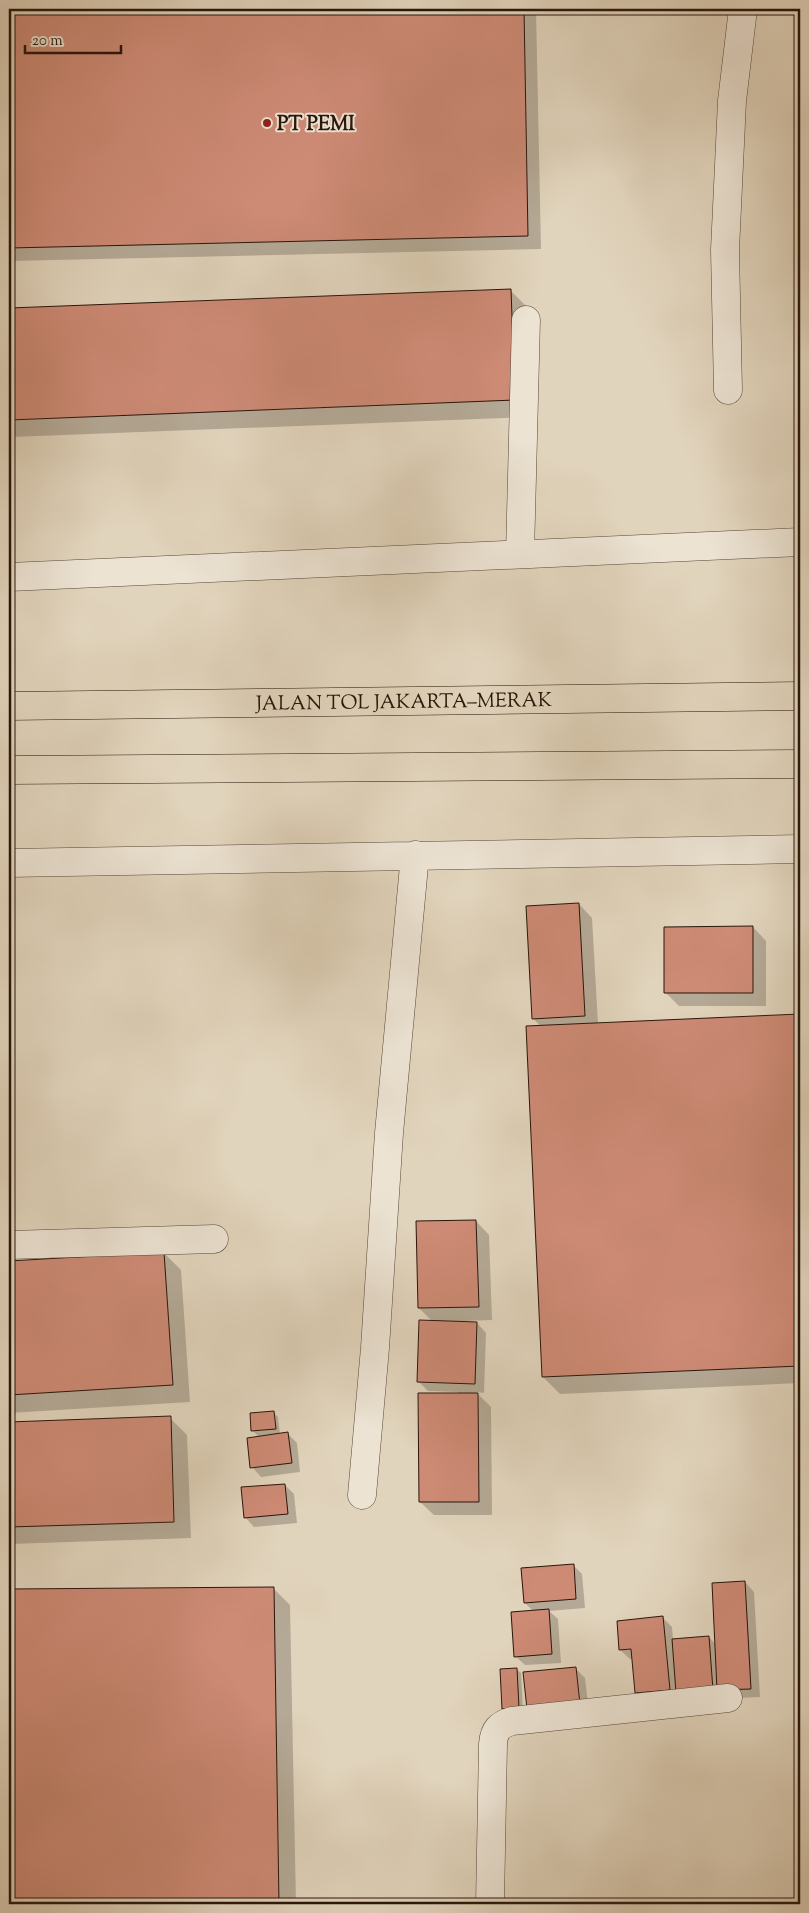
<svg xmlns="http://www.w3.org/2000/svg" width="809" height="1913" font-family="'Sorts Mill Goudy',serif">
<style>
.shadow{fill:#0003}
.building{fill:#cd8a75;stroke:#29150a}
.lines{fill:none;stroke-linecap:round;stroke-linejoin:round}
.minor-casing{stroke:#574536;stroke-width:29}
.highway-casing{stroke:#29150a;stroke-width:29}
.minor{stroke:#ece3d3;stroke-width:28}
.highway{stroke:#e1d4bc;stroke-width:28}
.poi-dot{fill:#8f2418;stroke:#ece3d3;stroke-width:2}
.labels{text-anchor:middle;stroke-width:4;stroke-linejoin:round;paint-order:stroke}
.poi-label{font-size:20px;font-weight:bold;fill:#29150a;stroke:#ece3d3;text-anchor:start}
.street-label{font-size:20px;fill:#29150a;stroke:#ece3d3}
</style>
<rect width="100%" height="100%" fill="#e1d4bc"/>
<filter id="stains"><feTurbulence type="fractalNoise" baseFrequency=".004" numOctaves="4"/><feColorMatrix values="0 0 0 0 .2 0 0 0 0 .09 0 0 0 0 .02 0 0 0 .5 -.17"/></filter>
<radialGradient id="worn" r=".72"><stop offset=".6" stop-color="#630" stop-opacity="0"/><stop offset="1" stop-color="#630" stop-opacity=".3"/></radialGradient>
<path class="shadow" d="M 9,9 L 536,9 L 541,249 L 9,261 Z
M 510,290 L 527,307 L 532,417 L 12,437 L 9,433 L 9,310 Z
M 579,904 L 592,918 L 598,1024 L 800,1015 L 800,1383 L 560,1394 L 543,1377 L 541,1027 L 533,1018 Z
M 753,927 L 766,941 L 766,1006 L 679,1006 L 665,992 Z
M 476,1221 L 489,1235 L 492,1320 L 464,1321 L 464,1323 L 477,1323 L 486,1333 L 484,1393 L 476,1392 L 491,1407 L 492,1515 L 434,1515 L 420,1502 L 458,1392 L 428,1391 L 418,1381 L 433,1322 L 419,1308 Z
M 164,1253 L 181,1270 L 190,1402 L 9,1413 L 9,1262 Z
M 273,1412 L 278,1417 L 280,1435 L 288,1434 L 297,1443 L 300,1472 L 261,1477 L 252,1467 L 259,1437 L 253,1431 L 251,1415 Z
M 170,1418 L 187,1435 L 191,1538 L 9,1544 L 9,1423 Z
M 285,1485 L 294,1494 L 297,1523 L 254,1527 L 245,1517 Z
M 573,1565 L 582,1574 L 585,1608 L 549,1611 L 558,1619 L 561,1663 L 525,1665 L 515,1656 L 533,1611 L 525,1603 Z
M 745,1582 L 754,1592 L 760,1697 L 645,1702 L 636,1693 L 633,1659 L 630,1659 L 620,1650 L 663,1618 L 672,1627 L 673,1640 L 709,1637 L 716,1645 Z
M 273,1588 L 290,1605 L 296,1904 L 9,1904 L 9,1591 Z
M 516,1669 L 521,1673 L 523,1712 L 508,1713 L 503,1709 Z
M 576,1669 L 585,1678 L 589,1713 L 537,1718 Z"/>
<path class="building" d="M 9,9 L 524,9 L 528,236 L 9,248 Z
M 511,289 L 515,400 L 9,420 L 9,308 Z
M 579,903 L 585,1016 L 532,1019 L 526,906 Z
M 753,926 L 753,993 L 664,993 L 664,927 Z
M 800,1014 L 800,1366 L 542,1377 L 526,1026 Z
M 476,1220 L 479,1307 L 418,1308 L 416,1221 Z
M 164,1252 L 173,1385 L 9,1395 L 9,1261 Z
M 419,1320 L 477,1322 L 475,1384 L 417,1382 Z
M 418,1393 L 478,1393 L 479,1502 L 419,1502 Z
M 274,1411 L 276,1429 L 251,1431 L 250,1413 Z
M 171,1416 L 174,1522 L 9,1527 L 9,1422 Z
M 288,1432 L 292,1463 L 250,1468 L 247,1438 Z
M 285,1484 L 288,1514 L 244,1518 L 241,1487 Z
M 574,1564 L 576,1599 L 524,1603 L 521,1568 Z
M 745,1581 L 751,1689 L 717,1690 L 712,1583 Z
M 274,1587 L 279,1904 L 9,1904 L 9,1589 Z
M 549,1609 L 552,1654 L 514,1657 L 511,1612 Z
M 663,1616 L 670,1690 L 635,1693 L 631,1649 L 619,1650 L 617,1621 Z
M 709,1636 L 713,1690 L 676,1693 L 672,1639 Z
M 576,1667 L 580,1704 L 527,1709 L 523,1672 Z
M 517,1668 L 519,1708 L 502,1709 L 500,1669 Z"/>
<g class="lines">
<defs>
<path id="minor" d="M 728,390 L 725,250 L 732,101 L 743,9
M 520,554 L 526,320
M 9,577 L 800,542
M 9,863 L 800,849
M 9,1245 L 214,1239
M 362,1495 L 375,1348 L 389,1133 L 415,855
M 490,1904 L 493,1744 C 494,1730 499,1725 512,1721 L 728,1698"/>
<g id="highway">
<path id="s1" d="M 9,706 L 800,696"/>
<path d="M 9,770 L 800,764"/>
</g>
</defs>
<use href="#minor" class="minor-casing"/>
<use href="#highway" class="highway-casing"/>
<use href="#minor" class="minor"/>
<use href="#highway" class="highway"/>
</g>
<circle class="poi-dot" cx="267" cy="123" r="5"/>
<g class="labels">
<g class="poi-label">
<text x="277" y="130">PT PEMI</text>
</g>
<g class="street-label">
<text dy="7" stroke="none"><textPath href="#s1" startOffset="395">JALAN TOL JAKARTA–MERAK</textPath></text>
</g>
</g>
<rect width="809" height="1913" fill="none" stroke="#e1d4bc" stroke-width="30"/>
<rect x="10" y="10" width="789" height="1893" fill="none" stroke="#29150a" stroke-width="2.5"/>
<rect x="15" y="15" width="779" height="1883" fill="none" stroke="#29150a"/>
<path d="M25 45v8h96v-8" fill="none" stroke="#29150a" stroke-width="2.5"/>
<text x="32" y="45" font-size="15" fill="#29150a" stroke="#ece3d3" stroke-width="4" paint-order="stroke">20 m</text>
<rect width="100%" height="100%" filter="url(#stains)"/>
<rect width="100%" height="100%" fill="url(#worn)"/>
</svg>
